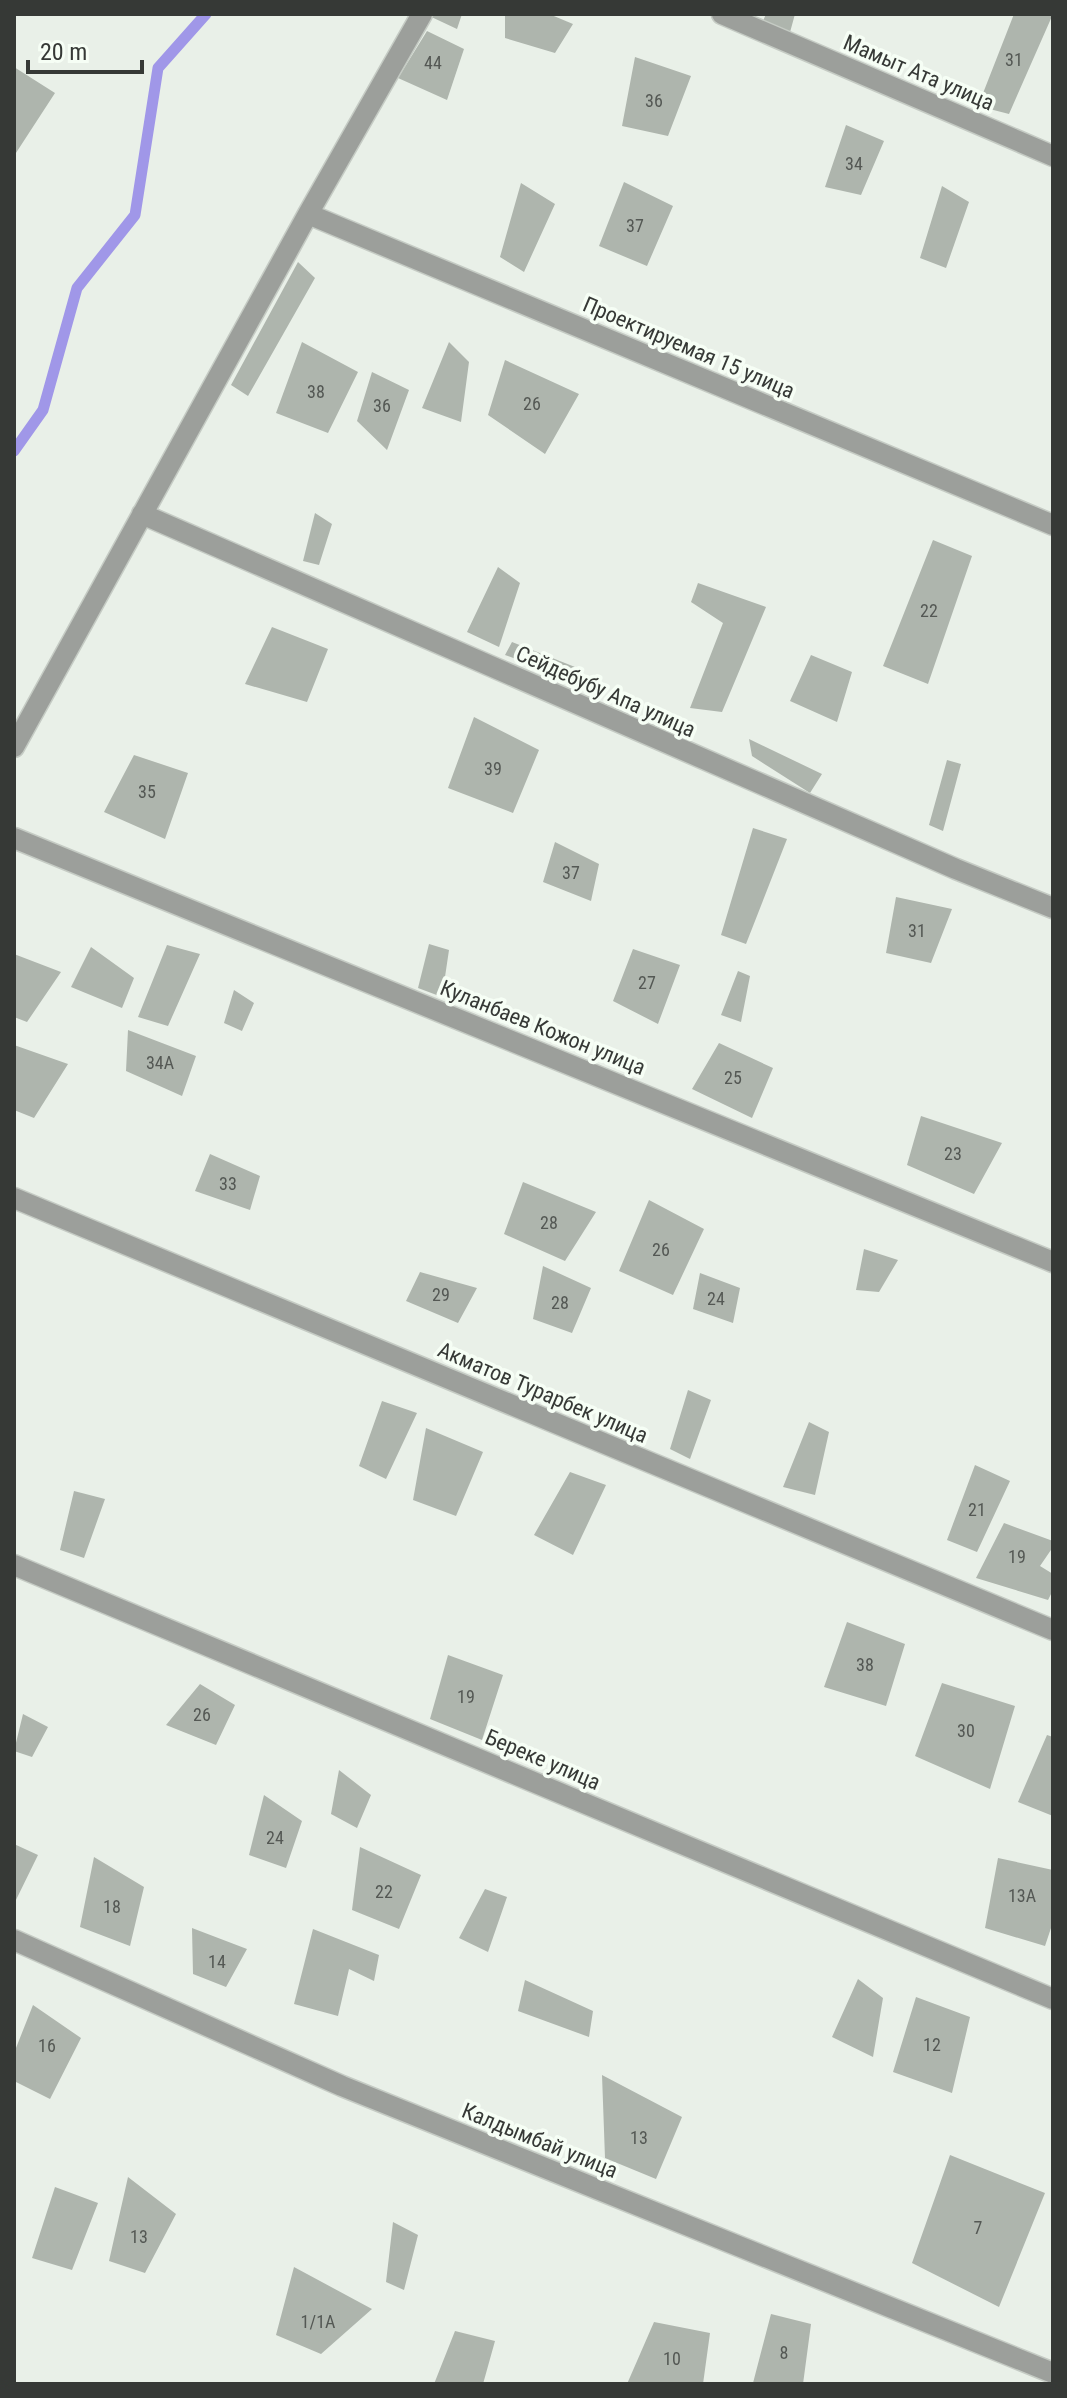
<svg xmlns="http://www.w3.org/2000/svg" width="1067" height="2398" font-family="'Roboto Condensed',sans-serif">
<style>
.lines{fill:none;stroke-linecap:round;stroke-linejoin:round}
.stream{stroke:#a097e8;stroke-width:11}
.building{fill:#aeb5ad}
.minor-casing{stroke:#c5cbc4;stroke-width:23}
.minor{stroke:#9c9f9b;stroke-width:20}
.labels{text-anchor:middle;stroke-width:7;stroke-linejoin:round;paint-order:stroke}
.number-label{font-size:18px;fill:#545854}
.street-label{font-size:22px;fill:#363936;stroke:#f6fef5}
</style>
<rect width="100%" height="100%" fill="#e9f0e8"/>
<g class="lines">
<path class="stream" d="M 14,451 L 43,410 L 77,288 L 135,215 L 158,68 L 206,14"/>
</g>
<path class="building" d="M 425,14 L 462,14 L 457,29 Z
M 505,14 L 549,14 L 573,24 L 555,53 L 505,38 Z
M 766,14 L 795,14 L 789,36 L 763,21 Z
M 1014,14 L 1053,14 L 1009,114 L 978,106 Z
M 427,31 L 464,49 L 447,100 L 398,78 Z
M 635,57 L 691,76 L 668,136 L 622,126 Z
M 14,67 L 55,93 L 14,156 Z
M 846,125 L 884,141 L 861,195 L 825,187 Z
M 624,182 L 673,206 L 647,266 L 599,246 Z
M 521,183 L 555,204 L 524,272 L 500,257 Z
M 942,186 L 969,202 L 946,268 L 920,258 Z
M 298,262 L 315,278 L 248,396 L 231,385 Z
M 302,342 L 358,372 L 328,433 L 276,413 Z
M 449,342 L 469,362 L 461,422 L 422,408 Z
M 505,360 L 579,394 L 545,454 L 488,415 Z
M 372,372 L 409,390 L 387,450 L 357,421 Z
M 315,513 L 332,524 L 319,565 L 303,561 Z
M 933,540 L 972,556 L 928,684 L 883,666 Z
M 498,567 L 520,583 L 499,647 L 467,632 Z
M 698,583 L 766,607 L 722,712 L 690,708 L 723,623 L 691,602 Z
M 272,627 L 328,649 L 307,702 L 245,684 Z
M 512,642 L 575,667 L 572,680 L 505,655 Z
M 811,655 L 852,672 L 837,722 L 790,701 Z
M 474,717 L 539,750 L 513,813 L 448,788 Z
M 749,739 L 822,774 L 810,793 L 752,756 Z
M 134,755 L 188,773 L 165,839 L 104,812 Z
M 947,760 L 961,764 L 943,831 L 929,825 Z
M 753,828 L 787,839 L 746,944 L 721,935 Z
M 555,842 L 599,864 L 591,901 L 543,882 Z
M 896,897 L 952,909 L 931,963 L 886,953 Z
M 429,944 L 449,950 L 442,997 L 418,988 Z
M 167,945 L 200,954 L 168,1026 L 138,1017 Z
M 91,947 L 134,978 L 122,1008 L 71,987 Z
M 633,949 L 680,965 L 658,1024 L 613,1001 Z
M 14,954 L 61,972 L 27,1022 L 14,1017 Z
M 738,971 L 750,976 L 741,1022 L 721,1015 Z
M 234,990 L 254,1003 L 242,1031 L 224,1023 Z
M 128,1030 L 196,1056 L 182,1096 L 126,1071 Z
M 719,1043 L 773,1068 L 752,1118 L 692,1089 Z
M 14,1045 L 68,1064 L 34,1118 L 14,1110 Z
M 921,1116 L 1002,1143 L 974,1194 L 907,1165 Z
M 210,1154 L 260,1176 L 250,1210 L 195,1191 Z
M 523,1182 L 596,1212 L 565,1261 L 504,1234 Z
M 649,1200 L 704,1229 L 673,1295 L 619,1271 Z
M 864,1249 L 898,1260 L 879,1292 L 856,1290 Z
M 543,1266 L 591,1288 L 572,1333 L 533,1319 Z
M 420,1272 L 477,1288 L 458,1323 L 406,1301 Z
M 700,1273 L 740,1288 L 733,1323 L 693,1309 Z
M 688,1390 L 711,1400 L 690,1459 L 670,1449 Z
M 382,1401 L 417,1413 L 386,1479 L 359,1466 Z
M 809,1422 L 829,1432 L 815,1495 L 783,1487 Z
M 426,1428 L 483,1452 L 456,1516 L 413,1500 Z
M 975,1465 L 1010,1481 L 977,1552 L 947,1540 Z
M 570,1472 L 606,1485 L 573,1555 L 534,1535 Z
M 74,1491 L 105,1499 L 84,1558 L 60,1550 Z
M 1004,1523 L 1053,1541 L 1053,1547 L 1040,1566 L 1053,1574 L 1053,1590 L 1048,1600 L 976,1578 Z
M 847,1622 L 905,1644 L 886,1706 L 824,1687 Z
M 448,1655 L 503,1675 L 482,1740 L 430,1719 Z
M 942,1683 L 1015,1706 L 990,1789 L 915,1756 Z
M 200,1684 L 235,1705 L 216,1745 L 166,1725 Z
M 23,1714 L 48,1727 L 32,1757 L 14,1751 Z
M 1047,1735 L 1053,1737 L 1053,1816 L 1018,1802 Z
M 339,1770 L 371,1795 L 357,1828 L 331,1814 Z
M 264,1795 L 302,1821 L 286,1868 L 249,1855 Z
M 14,1844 L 38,1855 L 14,1904 Z
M 360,1847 L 421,1875 L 399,1929 L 352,1910 Z
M 94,1857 L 144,1887 L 130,1946 L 80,1927 Z
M 998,1858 L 1053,1870 L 1053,1922 L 1045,1946 L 985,1928 Z
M 485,1889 L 507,1897 L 488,1952 L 459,1938 Z
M 192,1928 L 247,1949 L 226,1987 L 193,1974 Z
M 313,1929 L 379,1955 L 374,1981 L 349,1969 L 338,2016 L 294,2004 Z
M 858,1979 L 883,1998 L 873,2057 L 832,2037 Z
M 525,1980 L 593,2011 L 589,2037 L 518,2011 Z
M 916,1997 L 970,2017 L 952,2093 L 893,2072 Z
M 33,2005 L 81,2038 L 50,2099 L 14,2081 L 14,2053 Z
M 602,2075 L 682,2117 L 656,2179 L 605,2158 Z
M 950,2155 L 1045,2193 L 999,2307 L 912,2263 Z
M 128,2177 L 176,2214 L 145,2273 L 109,2261 Z
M 55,2187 L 98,2203 L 72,2270 L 32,2258 Z
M 393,2222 L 418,2235 L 404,2290 L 386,2282 Z
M 294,2267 L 372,2309 L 321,2354 L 276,2335 Z
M 771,2314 L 811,2324 L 803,2384 L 753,2383 Z
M 654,2322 L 710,2333 L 703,2384 L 627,2384 Z
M 455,2331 L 495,2341 L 483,2384 L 434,2384 Z"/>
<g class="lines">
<defs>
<path id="minor" d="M 722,14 L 1053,156
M 308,214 L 1053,525
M 142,514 L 956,869 L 1053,908
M 14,747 L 308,214 L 422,14
M 14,838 L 1053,1262
M 14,1198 L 1053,1630
M 14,1565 L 1053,1999
M 14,1940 L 342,2086 L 1053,2373"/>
</defs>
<use href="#minor" class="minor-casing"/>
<use href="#minor" class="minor"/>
</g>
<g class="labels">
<g class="number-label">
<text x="1014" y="66">31</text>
<text x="433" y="69">44</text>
<text x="654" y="107">36</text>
<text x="854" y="170">34</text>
<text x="635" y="232">37</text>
<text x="316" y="398">38</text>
<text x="532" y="410">26</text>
<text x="382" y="412">36</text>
<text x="929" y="617">22</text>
<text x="493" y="775">39</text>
<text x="147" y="798">35</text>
<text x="571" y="879">37</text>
<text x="917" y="937">31</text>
<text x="647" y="989">27</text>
<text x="160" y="1069">34А</text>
<text x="733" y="1084">25</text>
<text x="953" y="1160">23</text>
<text x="228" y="1190">33</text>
<text x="549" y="1229">28</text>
<text x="661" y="1256">26</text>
<text x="441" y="1301">29</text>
<text x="716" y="1305">24</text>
<text x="560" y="1309">28</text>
<text x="977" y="1516">21</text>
<text x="1017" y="1563">19</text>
<text x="865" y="1671">38</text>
<text x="466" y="1703">19</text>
<text x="202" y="1721">26</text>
<text x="966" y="1737">30</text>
<text x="275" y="1844">24</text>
<text x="384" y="1898">22</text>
<text x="1022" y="1902">13А</text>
<text x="112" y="1913">18</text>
<text x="217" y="1968">14</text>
<text x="932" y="2051">12</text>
<text x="47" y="2052">16</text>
<text x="639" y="2144">13</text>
<text x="978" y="2234">7</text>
<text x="139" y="2243">13</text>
<text x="318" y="2328">1/1А</text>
<text x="784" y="2359">8</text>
<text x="672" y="2365">10</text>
</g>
<g class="street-label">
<text transform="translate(919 72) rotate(23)" y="8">Мамыт Ата улица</text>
<text transform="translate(689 347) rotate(23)" y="8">Проектируемая 15 улица</text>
<text transform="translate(606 691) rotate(24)" y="8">Сейдебубу Апа улица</text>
<text transform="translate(543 1027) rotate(22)" y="8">Куланбаев Кожон улица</text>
<text transform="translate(543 1392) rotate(23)" y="8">Акматов Турарбек улица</text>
<text transform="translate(543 1759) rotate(23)" y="8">Береке улица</text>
<text transform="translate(540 2140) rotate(22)" y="8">Калдымбай улица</text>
</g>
</g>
<rect width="1067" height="2398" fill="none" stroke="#363936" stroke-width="32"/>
<path d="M28 60v12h114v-12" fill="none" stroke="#363936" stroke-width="4"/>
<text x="40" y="60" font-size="24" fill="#363936" stroke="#f6fef5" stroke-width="6" paint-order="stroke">20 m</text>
</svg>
